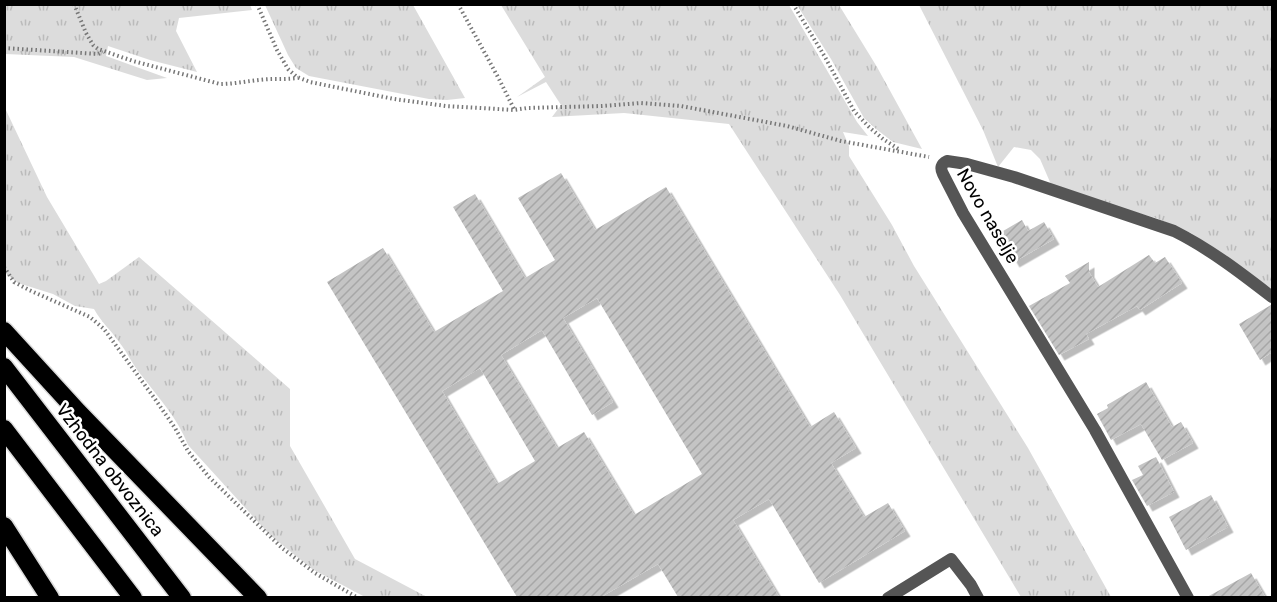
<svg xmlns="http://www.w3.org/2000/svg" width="1277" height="602" font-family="Rubik,sans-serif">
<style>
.grass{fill:url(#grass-tufts)}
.building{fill:url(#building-hatch);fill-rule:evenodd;filter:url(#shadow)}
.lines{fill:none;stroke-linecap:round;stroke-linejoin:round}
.motorway-casing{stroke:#dbdbdb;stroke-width:21}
.path{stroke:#777;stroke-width:4;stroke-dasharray:1.5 3;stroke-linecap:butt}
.service{stroke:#555;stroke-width:12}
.minor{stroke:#555;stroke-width:12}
.motorway{stroke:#000;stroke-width:18}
.labels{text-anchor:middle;stroke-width:5;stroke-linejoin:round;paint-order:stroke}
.street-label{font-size:18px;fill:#000;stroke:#fff}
</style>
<defs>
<pattern id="grass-tufts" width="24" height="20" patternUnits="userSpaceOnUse" patternTransform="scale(1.5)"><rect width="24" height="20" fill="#dcdcdc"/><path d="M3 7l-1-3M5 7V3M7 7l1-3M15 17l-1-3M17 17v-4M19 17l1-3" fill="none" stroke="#bbb"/></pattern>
<pattern id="building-hatch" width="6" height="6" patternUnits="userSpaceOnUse" patternTransform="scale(1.5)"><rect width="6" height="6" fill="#c4c4c4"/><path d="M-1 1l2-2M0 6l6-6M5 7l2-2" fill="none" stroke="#a7a7a7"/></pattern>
<filter id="shadow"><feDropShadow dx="5.5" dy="5.5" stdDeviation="0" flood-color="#0004"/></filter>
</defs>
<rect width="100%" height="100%" fill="#fff"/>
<path class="grass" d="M 250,5 L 252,10 L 179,18 L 176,31 L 197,72 L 150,60 L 108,46 L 106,56 L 167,78 L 147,80 L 74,57 L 5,54 L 5,5 Z
M 265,5 L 413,5 L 465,98 L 447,100 L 429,99 L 309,76 L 296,68 L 288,55 Z
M 501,5 L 789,5 L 857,122 L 868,136 L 843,132 L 849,146 L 849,156 L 892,225 L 914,266 L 1028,448 L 1111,597 L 1021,597 L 840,295 L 729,124 L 624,113 L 552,117 L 561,105 L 546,82 L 517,97 L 545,77 Z
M 797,5 L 839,5 L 877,67 L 922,149 L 893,142 L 876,129 L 864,118 L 831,59 Z
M 919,5 L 1272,5 L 1272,290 L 1191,233 L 1156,218 L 1053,189 L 1040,159 L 1031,150 L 1014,147 L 998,167 L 983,130 Z
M 4,106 L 47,197 L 99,284 L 106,281 L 139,257 L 290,389 L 290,446 L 355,559 L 427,597 L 365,597 L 312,569 L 270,535 L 188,445 C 178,419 159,398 142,376 C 133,366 128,353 119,342 C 110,329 102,323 94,309 L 75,306 L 53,294 L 18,283 L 5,273 Z"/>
<path class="building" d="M 561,173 L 595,230 L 666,187 L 810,427 L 834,412 L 856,448 L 831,463 L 864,517 L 888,503 L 905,531 L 819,583 L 769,499 L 733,520 L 779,597 L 678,597 L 658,564 L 601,597 L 517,597 L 327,282 L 383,248 L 434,332 L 503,291 L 453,207 L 475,194 L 525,278 L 555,260 L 518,198 ZM 597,298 L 702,474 L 634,515 L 584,432 L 557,448 L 501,355 L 542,330 L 592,415 L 613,402 L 563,318 ZM 480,368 L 535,461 L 497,484 L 442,391 Z
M 1022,220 L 1028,231 L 1044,222 L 1054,239 L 1014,262 L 998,234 Z
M 1149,255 L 1155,263 L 1165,257 L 1182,283 L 1140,310 L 1137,306 L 1086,334 L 1089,339 L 1059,355 L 1029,306 L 1070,283 L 1065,276 L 1089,262 L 1089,272 L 1098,287 Z
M 1271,305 L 1272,305 L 1272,352 L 1260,360 L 1239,324 Z
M 1146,382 L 1172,427 L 1181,422 L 1193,443 L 1162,460 L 1141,424 L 1111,440 L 1097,414 L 1108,408 L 1107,405 Z
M 1156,457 L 1174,492 L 1147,506 L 1132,480 L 1143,475 L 1138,466 Z
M 1211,495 L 1228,527 L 1186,550 L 1169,517 Z
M 1251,573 L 1265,597 L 1207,597 Z"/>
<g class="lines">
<defs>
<path id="motorway" d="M 4,331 L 78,412 L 258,598
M 4,367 L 182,598
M 4,429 L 133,598
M 4,526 L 50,598"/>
</defs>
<use href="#motorway" class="motorway-casing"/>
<path class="path" d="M 74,4 L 86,33 L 93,45 L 98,49 L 133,61 L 220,84 C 238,84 256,79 274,79 C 282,79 290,79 298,78
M 257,4 L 277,50 L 288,69 L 297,77 L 310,82 L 394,99 L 446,106 L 514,110 L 527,108 L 602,106 L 641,103 L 681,106 L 787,126 L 841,141 L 929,157
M 458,4 L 499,79 L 514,109
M 793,4 L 825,57 L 854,111 L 869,127 L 883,139 L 900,150
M 4,48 L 98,54 L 103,52
M 4,267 L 14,282 L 29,290 L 90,317 L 104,329 L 155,399 L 175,428 L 188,451 L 209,477 L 282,548 L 315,573 L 358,598"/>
<path class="service" d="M 888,598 L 951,559 L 971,585 L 978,598"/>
<path class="minor" d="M 1188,598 L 1095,430 L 963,213 L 943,174 C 940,168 941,164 947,161 L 967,164 L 1014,177 L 1174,231 C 1210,249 1241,273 1272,297"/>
<use href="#motorway" class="motorway"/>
</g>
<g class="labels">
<g class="street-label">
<text transform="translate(988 216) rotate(60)" y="6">Novo naselje</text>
<text transform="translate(110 470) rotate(52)" y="6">Vzhodna obvoznica</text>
</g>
</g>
<rect width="1277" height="602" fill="none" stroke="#000000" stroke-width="12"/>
</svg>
